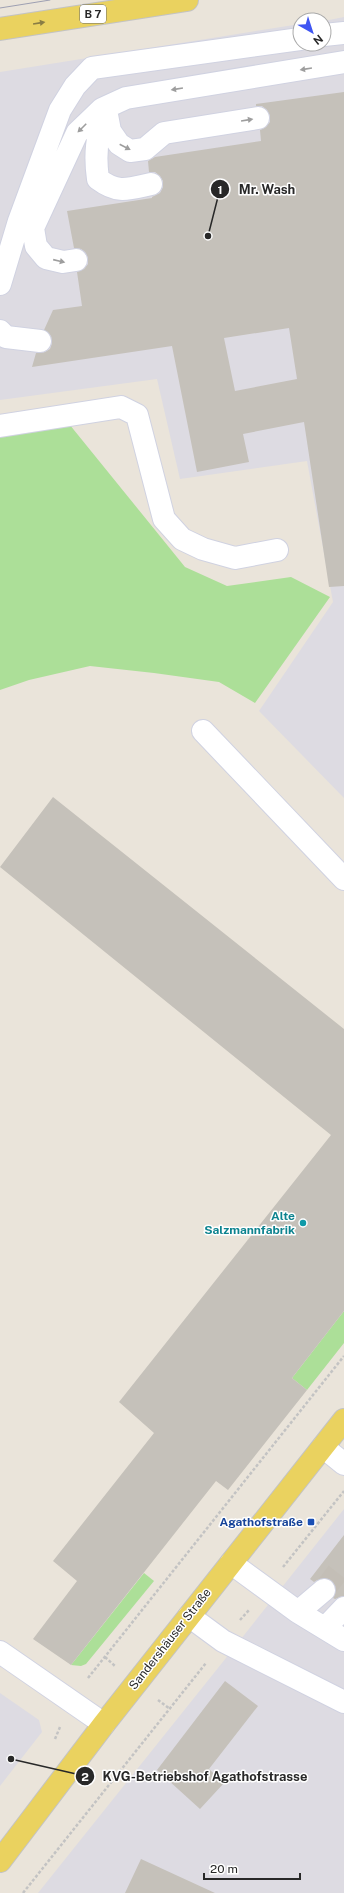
<svg xmlns="http://www.w3.org/2000/svg" width="344" height="1893" font-family="'Public Sans',sans-serif">
<style>
.industrial{fill:#dddbe2}
.green{fill:#acdf98}
.building{fill:#c5c1ba;fill-rule:evenodd}
.lines{fill:none;stroke-linecap:round;stroke-linejoin:round}
.minor-tunnel{stroke:#c3beb6;stroke-width:22;stroke-dasharray:22 11;stroke-linecap:butt}
.minor-casing{stroke:#d0d2e1;stroke-width:24}
.major-casing{stroke:#c3c3c3;stroke-width:24}
.path{stroke:#c3c3c3;stroke-width:2.5;stroke-dasharray:3 2;stroke-linecap:butt}
.minor{stroke:#fff;stroke-width:22}
.major{stroke:#ead25f;stroke-width:22}
.tram{stroke:#9d9fb2;stroke-width:1}
.oneway{fill:#897d44}
.oneway2{fill:#9e9e9e}
.culture-dot{fill:#0f9aa8;stroke:#fff;stroke-width:1.5}
.transit-dot{fill:#1a4fb4;stroke:#fff;stroke-width:1.5}
.labels{text-anchor:middle;stroke-width:3;stroke-linejoin:round;paint-order:stroke}
.shield{fill:#fff;stroke:#686868;stroke-width:1}
.shield-label{font-size:11px;font-weight:bold;fill:#282828}
.culture-label{font-size:12px;font-weight:bold;fill:#0d838f;stroke:#fff;text-anchor:end}
.transit-label{font-size:12px;font-weight:bold;fill:#164399;stroke:#fff;text-anchor:end}
.street-label{font-size:12px;fill:#282828;stroke:#fff}
.leader{fill:none;stroke:#282828;stroke-width:1.5}
.callout-dot{fill:#282828;stroke:#fff;stroke-width:1.5}
.mark-label{font-size:12px;text-anchor:middle;font-weight:bold;fill:#fff}
.callout-label{font-size:13px;text-anchor:middle;font-weight:bold;fill:#282828;stroke:#fff;stroke-width:3;stroke-linejoin:round;paint-order:stroke}
</style>
<rect width="100%" height="100%" fill="#eae4da"/>
<path class="industrial" d="M 344,17 L 344,798 L 259,711 L 333,602 L 307,461 L 180,479 L 157,379 L 0,400 L 0,72 L 300,24 L 300,44 L 324,44 L 324,21 Z
M 344,1509 L 344,1893 L 38,1893 L 222,1663 Z
M 0,1693 L 39,1720 L 42,1732 L 0,1786 Z"/>
<path class="green" d="M 61,414 L 185,567 L 227,586 L 291,577 L 330,597 L 255,703 L 219,682 L 154,673 L 90,666 L 29,680 L 0,690 L 0,424 Z
M 344,1311 L 344,1343 L 307,1390 L 292,1378 Z
M 144,1573 L 154,1581 L 86,1664 L 81,1666 L 71,1665 Z"/>
<path class="building" d="M 344,92 L 344,586 L 329,587 L 304,422 L 243,434 L 249,462 L 197,472 L 172,346 L 32,367 L 36,353 L 45,352 L 50,349 L 52,343 L 51,336 L 44,330 L 53,310 L 82,306 L 77,272 L 84,269 L 88,264 L 88,258 L 85,252 L 81,249 L 74,248 L 67,211 L 152,198 L 152,197 L 160,193 L 163,187 L 163,181 L 160,176 L 155,172 L 149,172 L 148,161 L 155,157 L 261,141 L 260,130 L 266,127 L 270,122 L 270,116 L 267,110 L 262,106 L 256,106 L 256,104 ZM 289,328 L 297,379 L 235,391 L 224,338 Z
M 53,797 L 344,1029 L 344,1311 L 292,1378 L 307,1390 L 228,1490 L 216,1481 L 71,1665 L 33,1639 L 77,1581 L 53,1561 L 154,1433 L 119,1402 L 331,1135 L 0,867 Z
M 344,1535 L 344,1596 L 335,1599 L 333,1598 L 336,1588 L 333,1582 L 328,1578 L 321,1578 L 314,1582 L 310,1579 Z
M 225,1681 L 258,1706 L 209,1769 L 224,1783 L 200,1809 L 157,1770 Z
M 141,1859 L 215,1893 L 125,1893 Z"/>
<g class="lines">
<path class="minor-tunnel" d="M 324,1590 L 344,1564"/>
<defs>
<path id="minor" d="M 324,35 L 344,33
M 107,114 C 96,133 95,158 98,179 C 118,194 128,189 151,184
M 107,115 L 110,131 L 119,144 L 130,151 L 145,149 L 164,133 L 258,118
M 76,260 L 63,262 L 46,258 L 36,246 L 33,228 L 77,133 L 102,109 L 126,98 L 344,62
M 0,284 L 19,221 L 60,110 L 75,86 L 92,68 L 300,39
M 0,331 L 6,337 L 40,341
M 0,426 L 121,407 L 137,415 L 164,519 L 182,539 L 203,549 L 235,558 L 277,550
M 203,731 L 344,879
M 323,1447 L 344,1464
M 231,1563 L 298,1612 L 324,1590
M 298,1612 L 344,1640
M 189,1616 L 223,1641 L 344,1702
M 325,1628 L 344,1608
M 0,1652 L 104,1724"/>
<path id="major" d="M 0,29 L 187,0
M 0,1861 L 104,1724 L 344,1420"/>
</defs>
<use href="#minor" class="minor-casing"/>
<use href="#major" class="major-casing"/>
<path class="path" d="M 283,1567 L 344,1491
M 240,1620 L 249,1610
M 105,1657 L 115,1666
M 88,1678 L 344,1356
M 158,1700 L 170,1709
M 55,1739 L 60,1727
M 23,1893 L 206,1663"/>
<use href="#minor" class="minor"/>
<use href="#major" class="major"/>
<path class="tram" d="M 0,8 L 50,0"/>
</g>
<defs><path id="oneway-solid" d="M-6-.8H1V-3.2L6.5 0L1 3.2V.8H-6Z"/></defs>
<use class="oneway" href="#oneway-solid" transform="translate(39 23) rotate(-9)"/>
<g class="oneway2">
<use href="#oneway-solid" transform="translate(306 69) rotate(171)"/>
<use href="#oneway-solid" transform="translate(177 89) rotate(171)"/>
<use href="#oneway-solid" transform="translate(247 120) rotate(-9)"/>
<use href="#oneway-solid" transform="translate(82 128) rotate(135)"/>
<use href="#oneway-solid" transform="translate(125 147) rotate(27)"/>
<use href="#oneway-solid" transform="translate(59 261) rotate(13)"/>
</g>
<circle class="culture-dot" cx="303" cy="1223" r="4"/>
<rect class="transit-dot" x="307" y="1518" width="8" height="8" rx="2"/>
<g class="labels">
<rect class="shield" x="80" y="5" width="26" height="18" rx="3"/>
<g class="shield-label">
<text x="93" y="18">B 7</text>
</g>
<g class="culture-label">
<text x="295" y="1220">Alte<tspan x="295" dy="14">Salzmannfabrik</tspan></text>
</g>
<g class="transit-label">
<text x="303" y="1526">Agathofstraße</text>
</g>
<g class="street-label">
<text transform="translate(170 1639) rotate(-52)" y="4">Sandershäuser Straße</text>
</g>
</g>
<path class="leader" d="M208 236L220 189M11 1759L85 1776"/>
<g class="callout-dot">
<circle cx="208" cy="236" r="4"/>
<circle cx="11" cy="1759" r="4"/>
<circle cx="220" cy="189" r="10"/>
<circle cx="85" cy="1776" r="10"/>
</g>
<g class="mark-label">
<text x="220" y="194">1</text>
<text x="85" y="1781">2</text>
</g>
<g class="callout-label">
<text x="267" y="194">Mr. Wash</text>
<text x="205" y="1781">KVG-Betriebshof Agathofstrasse</text>
</g>
<g transform="translate(312 32) rotate(141)"><circle r="19" fill="#ffffff" stroke="#a9a9a9"/>
<path d="M0-3L7 15L0 10L-7 15Z" fill="#3f55f2"/>
<text y="-6" font-size="11" font-weight="bold" text-anchor="middle" fill="#282828">N</text>
</g>
<path d="M204 1873v6h96v-6" fill="none" stroke="#282828" stroke-width="2"/>
<text x="210" y="1873" font-size="12" fill="#282828" stroke="#ffffff" stroke-width="3" paint-order="stroke">20 m</text>
</svg>
